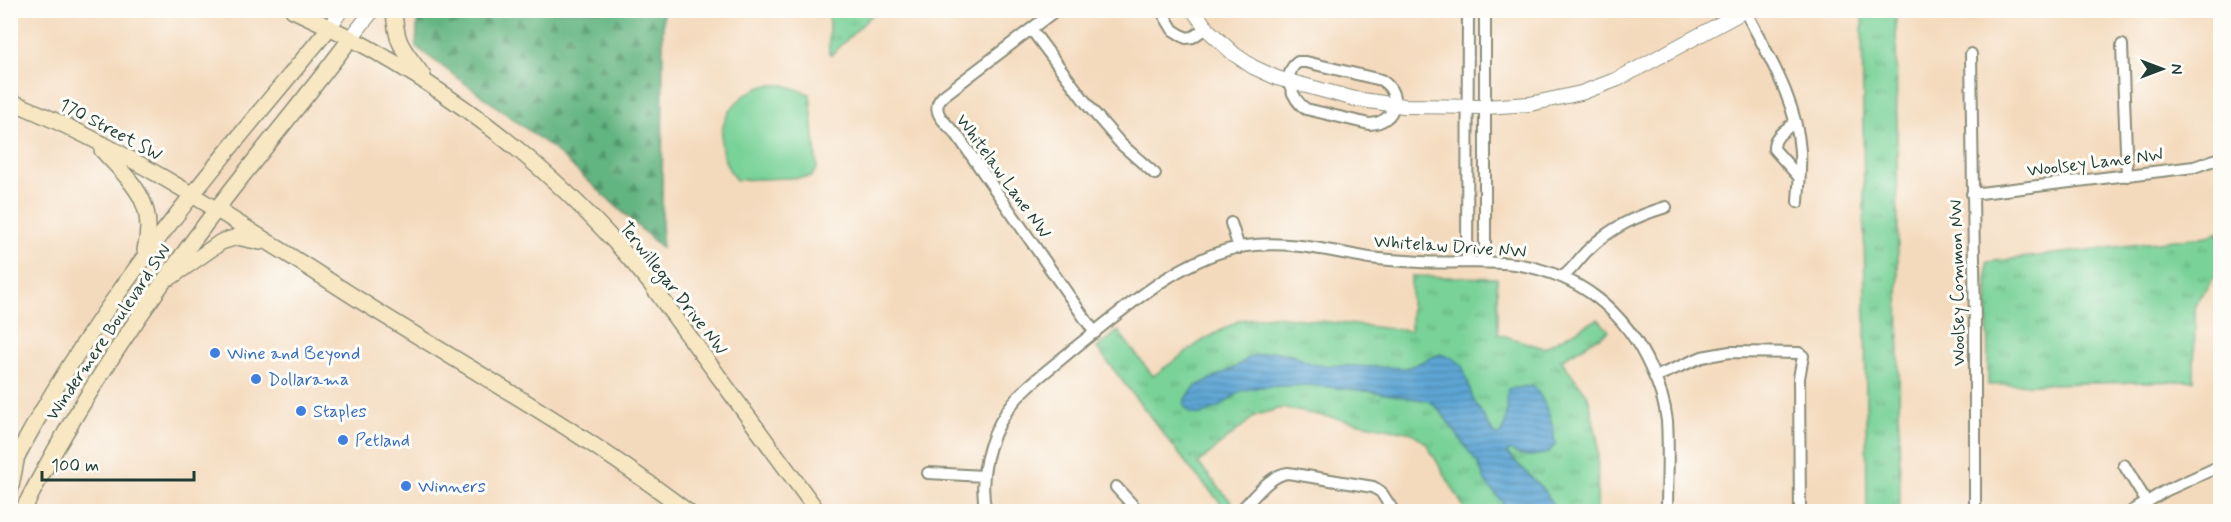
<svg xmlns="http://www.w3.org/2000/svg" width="2231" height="522" font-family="Mynerve,sans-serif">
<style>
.forest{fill:url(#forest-firs);stroke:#40785a;stroke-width:1.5}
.park{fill:url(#park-tufts);stroke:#4c8866;stroke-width:1.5}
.garden{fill:#79d298;stroke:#4c8866;stroke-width:1.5}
.water{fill:url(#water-rules);stroke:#3e7184;stroke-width:1.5}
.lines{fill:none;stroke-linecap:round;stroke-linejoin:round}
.minor-casing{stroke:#8a8c78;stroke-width:14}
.tertiary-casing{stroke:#8a8c78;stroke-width:16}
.secondary-casing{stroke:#8a8c78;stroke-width:18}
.minor{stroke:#fff;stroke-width:10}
.tertiary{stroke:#fff;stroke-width:14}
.secondary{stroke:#f7e8c3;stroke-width:15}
.shop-dot{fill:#3f7fe0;stroke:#fdfcf7;stroke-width:2}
.labels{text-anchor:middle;stroke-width:6;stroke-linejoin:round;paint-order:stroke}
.street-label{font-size:18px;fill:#1f3d34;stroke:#fdfcf7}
.shop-label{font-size:18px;fill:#366cbe;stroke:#fdfcf7;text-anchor:start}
</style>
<defs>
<pattern id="forest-firs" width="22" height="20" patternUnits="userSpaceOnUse" patternTransform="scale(1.5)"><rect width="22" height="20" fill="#62b480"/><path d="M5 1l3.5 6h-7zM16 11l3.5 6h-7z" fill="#50946a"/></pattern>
<pattern id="park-tufts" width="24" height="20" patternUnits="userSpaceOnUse" patternTransform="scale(1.5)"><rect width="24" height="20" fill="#79d298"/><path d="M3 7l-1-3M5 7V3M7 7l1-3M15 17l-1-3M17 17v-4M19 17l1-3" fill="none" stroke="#63ac7d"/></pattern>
<pattern id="water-rules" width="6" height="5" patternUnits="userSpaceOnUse" patternTransform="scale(1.5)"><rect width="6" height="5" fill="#5da5d4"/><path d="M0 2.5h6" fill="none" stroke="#4c88ad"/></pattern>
</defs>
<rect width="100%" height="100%" fill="#fdfcf7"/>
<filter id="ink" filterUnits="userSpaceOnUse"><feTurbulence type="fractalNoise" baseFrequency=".0167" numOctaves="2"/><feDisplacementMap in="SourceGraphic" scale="12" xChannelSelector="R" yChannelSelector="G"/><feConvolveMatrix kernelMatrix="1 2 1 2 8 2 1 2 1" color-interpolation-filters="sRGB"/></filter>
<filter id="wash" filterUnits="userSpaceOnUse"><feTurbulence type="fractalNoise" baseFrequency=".008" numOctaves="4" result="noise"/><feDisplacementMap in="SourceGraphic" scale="24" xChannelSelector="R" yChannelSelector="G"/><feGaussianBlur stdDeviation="1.35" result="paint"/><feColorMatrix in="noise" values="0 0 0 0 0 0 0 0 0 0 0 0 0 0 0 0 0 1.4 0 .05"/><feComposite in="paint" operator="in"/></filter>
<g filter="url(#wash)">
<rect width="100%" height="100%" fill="#f4dabd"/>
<path class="forest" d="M 418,11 L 663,11 L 662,248 L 552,148 L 416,47 Z"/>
<path class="park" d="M 829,11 L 829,10 L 876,11 L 831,55 L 829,53 Z
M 1862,11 L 1896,11 L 1900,511 L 1867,511 Z
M 2220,232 L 2220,269 L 2195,305 L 2194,381 L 1988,385 L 1987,262 L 2208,236 Z
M 1411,276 L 1497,278 L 1498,334 L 1544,348 L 1598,319 L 1609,331 L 1561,360 L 1588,396 L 1598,442 L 1597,511 L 1466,511 L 1426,443 L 1412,433 L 1282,408 L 1256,415 L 1198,463 L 1233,504 L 1227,510 L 1190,468 L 1097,348 L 1118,331 L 1153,376 L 1202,341 L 1240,320 L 1274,316 L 1411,331 Z"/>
<path class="garden" d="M 768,85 L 785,85 L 810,94 L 817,168 L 811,177 L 736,180 C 707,143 722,97 768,85 Z"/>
<path class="water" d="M 1273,351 L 1294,356 L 1315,365 L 1407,368 L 1440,354 L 1453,358 L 1462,365 L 1473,399 L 1494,434 L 1499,435 C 1510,422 1506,404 1508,389 L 1533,386 C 1546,400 1554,426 1555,445 L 1548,453 C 1533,456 1523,459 1510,450 L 1507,453 L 1545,491 L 1556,511 L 1510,511 L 1486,483 L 1478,464 L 1441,412 L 1430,401 L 1367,391 L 1308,385 L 1259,387 L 1241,391 L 1219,407 L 1201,415 L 1190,413 L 1184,406 L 1185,399 L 1196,386 L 1234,368 L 1250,357 Z"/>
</g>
<g filter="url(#ink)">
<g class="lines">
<defs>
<path id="minor" d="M 1056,10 L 943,96 C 928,111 946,123 957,135 L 1095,333
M 1165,10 L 1164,15 L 1173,30 L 1186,38 L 1193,37 L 1206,28
M 1485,10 L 1485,261
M 1745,10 C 1767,54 1797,101 1800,151 C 1801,167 1799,185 1798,202
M 1031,29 L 1090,108 L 1121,144 L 1155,174
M 2122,45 L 2127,176
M 1971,54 L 1975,331 L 1975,512
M 1298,62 L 1306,62 L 1381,80 C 1403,93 1397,123 1369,124 L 1306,109 C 1292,100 1281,73 1298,62 Z
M 1795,122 C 1786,130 1773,136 1774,149 L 1799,177
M 1972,194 L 2194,167 L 2220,158
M 1231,223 L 1239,248
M 1467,262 L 1468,10
M 1562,277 C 1573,270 1579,258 1588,250 C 1611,227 1637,216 1666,207
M 1655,377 L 1702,357 L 1730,352 L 1799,353 L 1803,356 L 1799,378 L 1800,512
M 2124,465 L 2146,501
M 928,473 L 984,476
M 1116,487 L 1139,512
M 986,512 C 978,478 988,440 1007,411 C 1023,387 1050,369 1072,350 C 1122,311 1182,255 1246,246 C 1288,240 1330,251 1370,258 C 1387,260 1404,261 1420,262 C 1452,264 1483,260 1515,264 C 1579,274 1625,310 1651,369 C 1659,385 1665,403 1667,421 C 1669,451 1667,482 1667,512
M 1239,512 C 1253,499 1269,475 1288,473 L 1373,487 L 1381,492 L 1394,512
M 2131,512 L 2165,491 L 2220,466"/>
<path id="tertiary" d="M 1193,10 L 1208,30 L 1234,54 L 1253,67 L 1277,78 L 1355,99 L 1404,106 L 1485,107 L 1530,104 L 1581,93 L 1618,79 L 1746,10
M 330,27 L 341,10
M 351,38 L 373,10"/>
<path id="secondary" d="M 293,10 C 431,72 555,165 650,283 L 818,512
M 394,10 C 396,46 403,48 423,76
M 10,101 C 138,153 256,235 372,308 C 478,374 589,436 688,512
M 102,150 C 132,183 157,202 145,250
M 171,277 L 221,242 L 237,237 L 260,242
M 10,470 C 93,306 214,167 330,27
M 10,491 L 16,461
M 22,512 C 76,405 144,305 216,210 C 260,152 307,97 351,38"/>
</defs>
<use href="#minor" class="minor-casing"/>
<use href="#tertiary" class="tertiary-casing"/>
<use href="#secondary" class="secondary-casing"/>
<use href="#minor" class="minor"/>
<use href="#tertiary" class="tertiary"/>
<use href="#secondary" class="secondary"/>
</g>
</g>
<g class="shop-dot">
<circle cx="215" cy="353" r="6"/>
<circle cx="256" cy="379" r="6"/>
<circle cx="301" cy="411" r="6"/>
<circle cx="343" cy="440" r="6"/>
<circle cx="406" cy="486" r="6"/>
</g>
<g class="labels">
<g class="street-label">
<text transform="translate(111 129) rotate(28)" y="6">170 Street SW</text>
<text transform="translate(2095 162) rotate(-7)" y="6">Woolsey Lane NW</text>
<text transform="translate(1004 176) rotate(54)" y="6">Whitelaw Lane NW</text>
<text transform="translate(1450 246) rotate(4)" y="6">Whitelaw Drive NW</text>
<text transform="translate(1957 283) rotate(-91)" y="6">Woolsey Common NW</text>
<text transform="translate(674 288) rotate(52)" y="6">Terwillegar Drive NW</text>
<text transform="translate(108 332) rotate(-56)" y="6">Windermere Boulevard SW</text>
</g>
<g class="shop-label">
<text x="227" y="359">Wine and Beyond</text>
<text x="268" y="385">Dollarama</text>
<text x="313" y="417">Staples</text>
<text x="355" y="446">Petland</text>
<text x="418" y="492">Winners</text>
</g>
</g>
<rect width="2231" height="522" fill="none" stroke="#fdfcf7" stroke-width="36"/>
<g transform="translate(2162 69) rotate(90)" stroke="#fdfcf7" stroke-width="4.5" paint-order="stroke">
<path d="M0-4.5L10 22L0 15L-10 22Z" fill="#1f3d34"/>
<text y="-9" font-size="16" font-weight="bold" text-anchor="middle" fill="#1f3d34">N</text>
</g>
<path d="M42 471v9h152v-9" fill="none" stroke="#1f3d34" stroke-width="3"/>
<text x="51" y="471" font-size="18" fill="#1f3d34" stroke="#fdfcf7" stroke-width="4.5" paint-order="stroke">100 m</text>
</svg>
